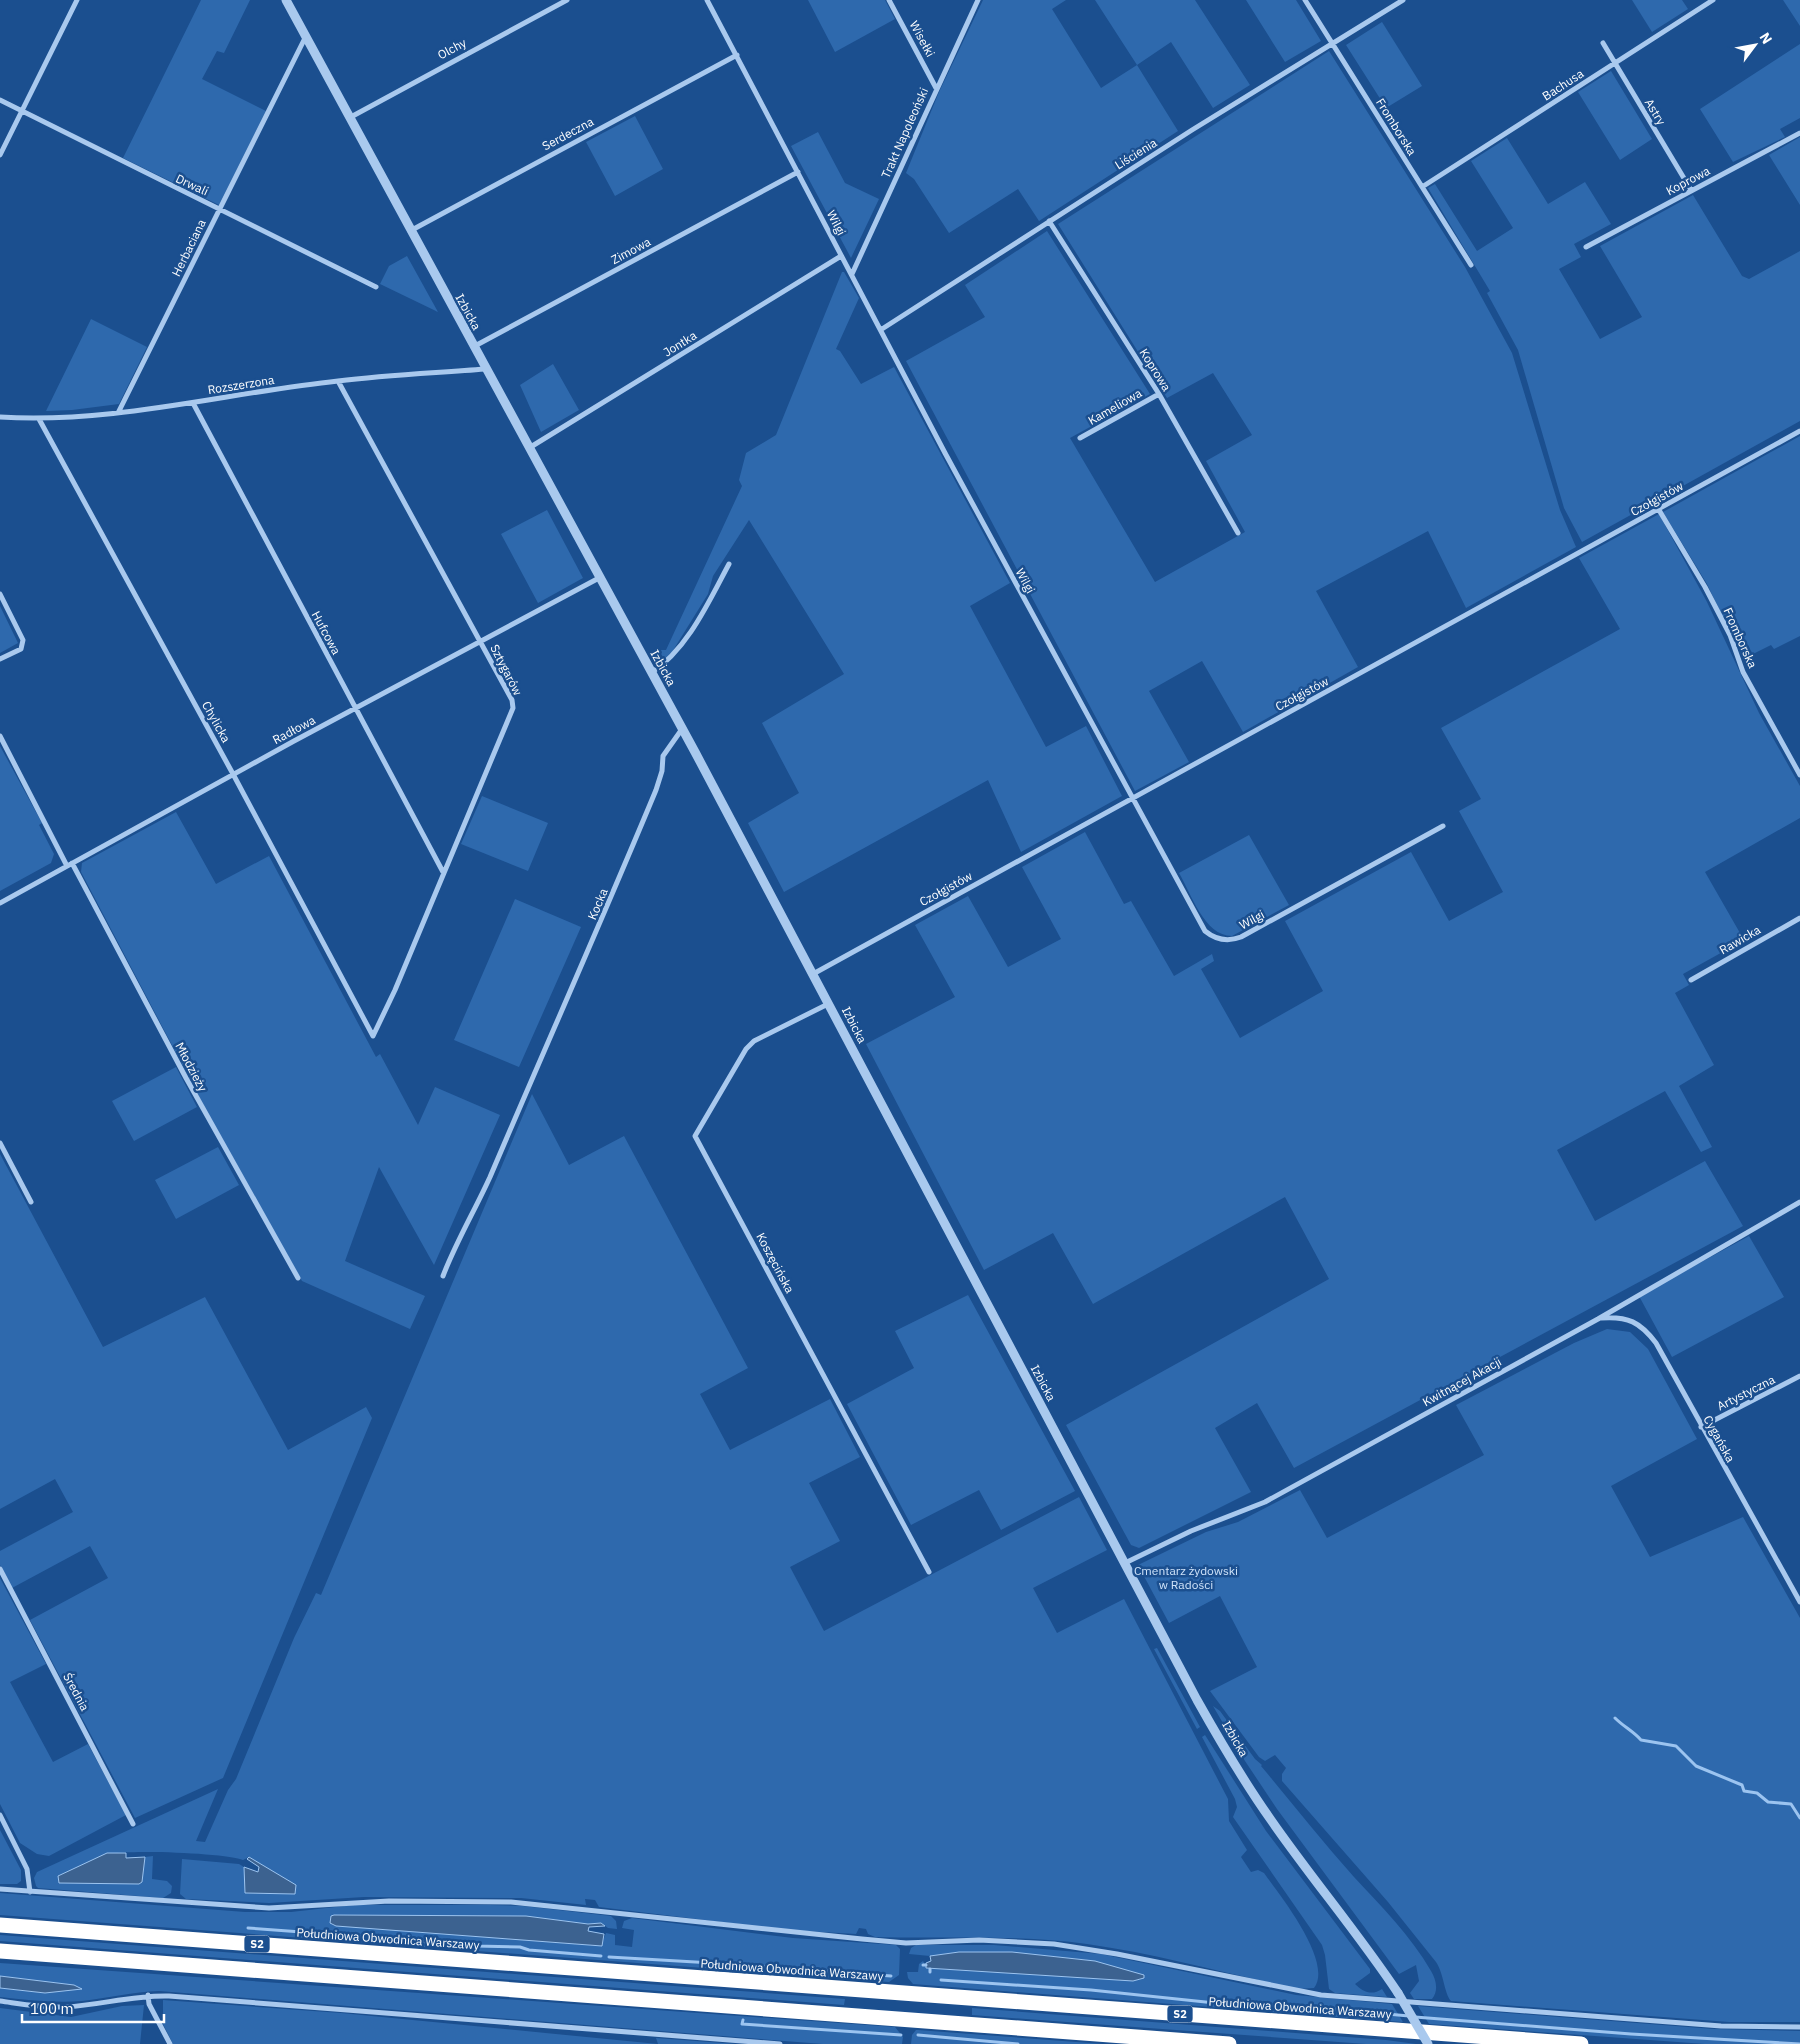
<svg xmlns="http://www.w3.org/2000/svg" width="1800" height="2044" font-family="'IBM Plex Sans',sans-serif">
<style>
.green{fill:#2e69ad}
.water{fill:#3c6290;stroke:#9cc4f0}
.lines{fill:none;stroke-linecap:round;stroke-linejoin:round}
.stream{stroke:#9cc4f0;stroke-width:3}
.minor{stroke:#a9c9ee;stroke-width:5}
.tertiary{stroke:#a9c9ee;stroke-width:9}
.motorway{stroke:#fff;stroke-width:15}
.tertiary-bridge{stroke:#a9c9ee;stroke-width:9}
.labels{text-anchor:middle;stroke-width:5;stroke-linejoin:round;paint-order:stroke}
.shield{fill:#1b4f8f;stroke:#bbcadd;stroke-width:1}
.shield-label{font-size:11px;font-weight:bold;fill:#fff}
.street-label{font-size:12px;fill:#fff;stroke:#1b4f8f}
.park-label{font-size:12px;fill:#cfe3fa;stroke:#1b4f8f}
</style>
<rect width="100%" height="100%" fill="#1b4f8f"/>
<path class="green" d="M 201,0 L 250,0 L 224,53 L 217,51 L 202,79 L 266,111 L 219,205 L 123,158 Z
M 808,0 L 885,0 L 895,19 L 835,52 Z
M 983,0 L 1066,0 L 1052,9 L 1101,88 L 1137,65 L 1095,0 L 1195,0 L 1250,85 L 1213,108 L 1171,42 L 1137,65 L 1178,131 L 1039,221 L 1018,189 L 949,233 L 914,179 L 906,173 L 939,92 Z
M 1246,0 L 1296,0 L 1321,41 L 1285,62 Z
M 1632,0 L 1682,0 L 1688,9 L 1652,32 Z
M 1783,0 L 1800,0 L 1800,26 Z
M 1382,22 L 1422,86 L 1386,108 L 1346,45 Z
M 1800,44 L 1800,118 L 1780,129 L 1785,137 L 1733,162 L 1700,109 Z
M 1329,51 L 1465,267 L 1512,353 L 1560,510 L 1576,547 L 1466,608 L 1428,531 L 1316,591 L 1358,667 L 1243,732 L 1202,661 L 1149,691 L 1189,762 L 1135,791 L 906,361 L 985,317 L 965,285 L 1047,231 L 1150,394 L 1070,438 L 1155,582 L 1245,532 L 1206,461 L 1252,435 L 1213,373 L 1167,398 L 1058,224 Z
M 1611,71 L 1652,139 L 1620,160 L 1578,92 Z
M 635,116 L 663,169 L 615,196 L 586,142 Z
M 818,132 L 845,183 L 879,199 L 851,258 L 791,146 Z
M 1800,137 L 1800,205 L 1769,155 Z
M 1507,138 L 1548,204 L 1585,182 L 1611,224 L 1574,244 L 1581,257 L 1559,269 L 1600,339 L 1642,317 L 1600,246 L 1693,195 L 1742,276 L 1749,279 L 1800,251 L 1800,421 L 1582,542 L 1564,508 L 1518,350 L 1487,293 L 1490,291 L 1428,188 L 1435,184 L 1477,251 L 1513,228 L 1471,161 Z
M 407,256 L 438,312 L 380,284 L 389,266 Z
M 842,272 L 844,272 L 859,298 L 836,349 L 840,351 L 861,384 L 894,367 L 1010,583 L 970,606 L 1046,747 L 1086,726 L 1122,796 L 1021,852 L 988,780 L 784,892 L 748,823 L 799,793 L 762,723 L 844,674 L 749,520 L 713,576 L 708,594 L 672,652 L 664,659 L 659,650 L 666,650 L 742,486 L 739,480 L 746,453 L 776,435 Z
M 91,319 L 147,347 L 119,404 L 72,410 L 46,411 Z
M 553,364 L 579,410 L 541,432 L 520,385 Z
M 1800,436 L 1800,636 L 1774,649 L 1771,645 L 1743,659 L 1707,584 L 1663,512 Z
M 547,510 L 583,578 L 538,603 L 501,534 Z
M 1659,514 L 1707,602 L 1759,713 L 1800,786 L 1800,818 L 1705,872 L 1744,940 L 1683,974 L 1689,985 L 1675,993 L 1714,1065 L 1679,1086 L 1712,1147 L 1701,1152 L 1665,1091 L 1557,1150 L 1595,1221 L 1705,1161 L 1743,1226 L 1294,1468 L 1257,1403 L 1215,1428 L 1251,1492 L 1139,1548 L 1131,1545 L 1066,1425 L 1329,1279 L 1285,1197 L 1093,1304 L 1053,1233 L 984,1270 L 866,1044 L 955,997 L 915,925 L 968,896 L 1008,967 L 1061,939 L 1022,867 L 1085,832 L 1124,904 L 1131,901 L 1174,976 L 1212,954 L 1214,961 L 1201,969 L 1240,1038 L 1323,991 L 1285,921 L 1411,852 L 1449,921 L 1503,892 L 1459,811 L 1481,799 L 1441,728 L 1620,629 L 1579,558 Z
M 0,606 L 18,643 L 0,653 Z
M 0,746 L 42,823 L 39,825 L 54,854 L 51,863 L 0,891 Z
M 482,796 L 548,823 L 528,871 L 461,844 Z
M 176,812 L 216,884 L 269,856 L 376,1057 L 380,1054 L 418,1125 L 435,1087 L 500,1115 L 434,1265 L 379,1167 L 345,1261 L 425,1296 L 410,1329 L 302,1281 L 205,1108 L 81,872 L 82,863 Z
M 1249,835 L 1289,905 L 1232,936 C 1204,936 1191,893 1179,873 Z
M 515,899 L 581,927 L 519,1067 L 454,1040 Z
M 176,1067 L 197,1107 L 134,1141 L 112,1101 Z
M 532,1094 L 569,1165 L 624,1136 L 748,1368 L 700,1394 L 730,1450 L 830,1399 L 860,1457 L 809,1483 L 840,1541 L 790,1567 L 824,1631 L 1079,1497 L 1107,1550 L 1033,1588 L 1057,1633 L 1124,1599 L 1228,1799 L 1229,1821 L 1247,1850 L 1241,1857 L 1251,1872 L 1258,1870 L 1264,1873 C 1279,1894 1334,1962 1314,1988 L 1298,1989 C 1228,1974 1158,1954 1087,1944 C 1017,1934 946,1939 875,1937 L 868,1934 L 866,1929 L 859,1928 L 856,1934 L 787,1930 L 599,1907 L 595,1900 L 585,1899 L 586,1905 L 521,1898 L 364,1897 L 269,1903 L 186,1899 L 180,1894 L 182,1859 L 239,1864 L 244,1867 L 246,1893 L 295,1894 L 249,1857 L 243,1860 C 229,1853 115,1848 101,1856 L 142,1882 L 145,1857 L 153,1856 L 152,1879 L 167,1881 L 172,1886 L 171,1893 L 163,1898 L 38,1888 L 36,1886 L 34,1878 L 37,1872 L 218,1789 L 196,1841 L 205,1842 L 228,1790 L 236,1779 L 294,1638 L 316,1593 L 321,1595 Z
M 218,1147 L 239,1185 L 176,1219 L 155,1180 Z
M 0,1154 L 103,1347 L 205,1297 L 288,1450 L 366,1407 L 372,1418 L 223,1778 L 135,1818 L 30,1620 L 108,1578 L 90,1546 L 12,1588 L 0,1565 L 0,1551 L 73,1512 L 55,1479 L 0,1509 Z
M 1749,1236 L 1784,1297 L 1672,1357 L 1639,1296 Z
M 968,1295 L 1075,1491 L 1001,1530 L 979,1490 L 911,1525 L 847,1404 L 914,1368 L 895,1331 Z
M 1607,1329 L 1630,1332 L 1648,1349 L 1697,1439 L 1611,1486 L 1650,1557 L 1743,1517 L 1800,1618 L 1800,2022 L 1729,2022 L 1451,2001 C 1444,1993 1444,1974 1436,1962 L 1388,1902 L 1282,1781 L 1282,1774 L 1286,1768 L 1275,1755 L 1265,1761 L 1259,1757 L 1210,1691 L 1257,1667 L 1220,1596 L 1169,1623 L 1138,1565 L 1206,1532 L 1238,1522 L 1300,1490 L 1327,1538 L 1484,1455 L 1456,1405 L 1574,1343 Z
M 0,1578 L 46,1664 L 10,1682 L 53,1762 L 88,1744 L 126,1815 L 49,1856 L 37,1854 L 20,1843 L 0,1804 Z
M 1157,1648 L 1200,1727 L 1197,1729 L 1154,1649 Z
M 1213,1706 L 1220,1711 L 1255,1759 L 1262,1765 L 1261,1766 C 1292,1803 1322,1841 1354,1877 C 1381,1906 1411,1936 1431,1971 C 1436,1979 1439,1991 1432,1999 L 1414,1999 L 1410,1993 L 1419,1981 L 1416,1965 L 1399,1974 L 1277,1809 L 1245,1761 Z
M 1205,1735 L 1266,1831 L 1370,1969 L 1370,1973 L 1355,1984 C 1363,1992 1372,1996 1382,1989 L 1387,1997 L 1335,1993 L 1329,1989 L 1325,1955 L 1322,1945 L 1233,1817 L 1237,1807 L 1235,1799 L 1202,1737 Z
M 0,1830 L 21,1870 L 21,1881 L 17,1884 L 0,1884 Z
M 0,1893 L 245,1912 L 291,1912 L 353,1905 L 490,1905 L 523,1906 L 611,1916 L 616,1921 L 617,1929 L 608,1928 L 601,1923 L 588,1924 L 526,1916 L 334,1915 L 332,1925 L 601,1946 L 606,1933 L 615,1935 L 615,1945 L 632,1947 L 634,1930 L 622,1928 L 624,1921 L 632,1918 L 793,1938 L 896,1945 L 900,1949 L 899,1975 L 889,1982 L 0,1915 Z
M 0,1935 L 845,1999 L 844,2005 L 0,1941 Z
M 916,1945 L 994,1945 L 1101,1954 L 1296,1995 L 1392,2004 L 1403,2022 L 913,1984 L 908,1978 L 907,1972 L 918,1972 L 919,1964 L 923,1961 L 927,1968 L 1141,1980 L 1095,1961 L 1012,1952 L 959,1952 L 930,1956 L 909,1954 L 911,1948 Z
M 0,1963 L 895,2027 L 903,2037 L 902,2044 L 823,2044 L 159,1991 C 133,1992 108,1998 82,2001 C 54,2003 27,2000 0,1997 L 0,1988 L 45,1993 L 74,1985 L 0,1976 Z
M 163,2000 L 341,2013 L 658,2044 L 656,2038 L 735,2044 L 173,2044 L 163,2024 Z
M 144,2005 L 140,2044 L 0,2044 L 0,2008 L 71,2017 L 122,2006 Z
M 1418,2006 L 1714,2029 L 1800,2031 L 1800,2044 L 1705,2044 L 1429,2024 Z
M 972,2008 L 1386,2040 L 1416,2044 L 1366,2044 L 972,2015 Z
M 916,2030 L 918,2030 L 1103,2044 L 911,2044 L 912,2035 Z"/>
<path class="water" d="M 107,1853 L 126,1853 L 126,1858 L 145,1857 L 142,1882 L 139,1884 L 59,1883 L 58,1876 Z
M 249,1857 L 296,1885 L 295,1894 L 245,1893 L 244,1867 L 258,1872 L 259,1867 L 247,1859 Z
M 334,1915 L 526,1916 L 588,1924 L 601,1923 L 605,1926 L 589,1927 L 588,1931 L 604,1934 L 602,1946 L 336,1926 L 330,1923 L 331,1916 Z
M 959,1952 L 1012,1952 L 1095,1961 L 1144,1975 L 1144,1978 L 1133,1981 L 926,1968 L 926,1963 L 931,1961 L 930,1956 Z
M 0,1976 L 74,1985 L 82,1989 L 45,1993 L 0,1988 Z"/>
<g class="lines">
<path class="stream" d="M 1615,1718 C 1624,1727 1633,1731 1641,1740 L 1676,1746 L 1696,1766 L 1742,1785 L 1744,1791 L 1757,1793 L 1768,1802 L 1791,1804 L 1800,1818
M 248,1928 L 315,1933 L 315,1931
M 315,1933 L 475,1946 L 520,1947 L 529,1950 L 601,1956
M 609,1957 L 747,1965 L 747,1969
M 747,1965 L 891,1976
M 923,1965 L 926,1965
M 930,1972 L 930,1969
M 941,1980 L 1091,1990 L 1215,2003 L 1332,2009 L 1409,2016
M 1415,2017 L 1631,2034 L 1800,2044
M 743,2020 L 742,2024 L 901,2035
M 918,2035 L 1018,2044"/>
<path class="minor" d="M 707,0 L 945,453 L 1205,931 C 1216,940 1228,942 1241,937 L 1443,826
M 889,0 L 936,88
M 1305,0 L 1471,265
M 1603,43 L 1691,190
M 0,100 L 376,287
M 349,118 L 567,0
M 0,155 L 77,0
M 1422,187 L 1713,0
M 1049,221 L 1159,394 L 1238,533
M 410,231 L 737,55
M 1586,247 L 1800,133
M 852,274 L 978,0
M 882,329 L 1192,130 L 1403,0
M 473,347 L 798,172
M 193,403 L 443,872
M 118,413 L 305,38
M 0,417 C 114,424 225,393 338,381 C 387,375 436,373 485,369
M 39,419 L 233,774 L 373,1036 L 395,990 L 513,708 L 512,700 L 338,381
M 1080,438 L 1159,394
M 529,448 L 841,256
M 1659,510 L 1705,587 L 1730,635 L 1743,672 L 1800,775
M 0,594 L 23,640 L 21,649 L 0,659
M 651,673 C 688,649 709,601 729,564
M 0,736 L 67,866
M 72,863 L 186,1078 L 298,1278
M 0,903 L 294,741 L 599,578
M 813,974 L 1800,431
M 1691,980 L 1800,918
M 828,1004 L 754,1041 L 746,1049 L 695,1136 L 929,1572
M 0,1143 L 31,1202
M 443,1276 C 456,1242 475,1210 490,1177 C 545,1048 602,920 656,790 L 662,771 L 663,756 L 682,729
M 1601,1318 C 1628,1316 1640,1322 1656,1343 L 1800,1602
M 1701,1427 L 1800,1376
M 1125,1563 L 1191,1531 L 1265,1502 L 1598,1319 L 1800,1202
M 0,1569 L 133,1824
M 0,1815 L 27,1869 L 30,1892
M 0,1889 L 269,1908 L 389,1901 L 511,1902 L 862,1939 L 906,1943 L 979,1940 L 1054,1944 L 1117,1954 L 1321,1995 L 1721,2026 L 1800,2027
M 148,1995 L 149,2004 L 170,2044
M 0,2001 C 22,2004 43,2008 66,2007 C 101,2005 133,1995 169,1996 L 780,2044"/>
<path class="tertiary" d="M 286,0 L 695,752 L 1197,1700 C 1220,1741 1244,1782 1271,1820 C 1312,1879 1358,1933 1398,1993"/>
<path class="motorway" d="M 0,1925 L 1581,2044
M 0,1951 L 1229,2044"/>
<path class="tertiary-bridge" d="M 1398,1993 L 1428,2044"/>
</g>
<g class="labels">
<g class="shield">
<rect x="244.5" y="1935.5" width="25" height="17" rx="4"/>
<rect x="1167.5" y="2005.5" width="25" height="17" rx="4"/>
</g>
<g class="shield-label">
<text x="257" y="1948">S2</text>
<text x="1180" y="2018">S2</text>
</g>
<g class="street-label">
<text transform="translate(922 39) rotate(62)" y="4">Wisełki</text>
<text transform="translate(452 49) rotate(-28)" y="4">Olchy</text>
<text transform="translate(1563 85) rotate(-33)" y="4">Bachusa</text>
<text transform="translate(1655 112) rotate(59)" y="4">Astry</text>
<text transform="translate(1396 127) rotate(58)" y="4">Fromborska</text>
<text transform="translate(905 133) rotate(-66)" y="4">Trakt Napoleoński</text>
<text transform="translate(568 134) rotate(-28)" y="4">Serdeczna</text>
<text transform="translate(1136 154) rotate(-32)" y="4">Liścienia</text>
<text transform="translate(1688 181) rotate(-28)" y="4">Koprowa</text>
<text transform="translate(192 185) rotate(25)" y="4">Drwali</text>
<text transform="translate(836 223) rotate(63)" y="4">Wilgi</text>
<text transform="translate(189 248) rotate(-64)" y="4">Herbaciana</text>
<text transform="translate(631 251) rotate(-28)" y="4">Zimowa</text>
<text transform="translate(468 312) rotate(61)" y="4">Izbicka</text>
<text transform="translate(680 344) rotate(-32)" y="4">Jontka</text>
<text transform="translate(1155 370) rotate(58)" y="4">Koprowa</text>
<text transform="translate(241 385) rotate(-9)" y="4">Rozszerzona</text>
<text transform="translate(1115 407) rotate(-30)" y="4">Kameliowa</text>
<text transform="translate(1657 499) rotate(-29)" y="4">Czołgistów</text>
<text transform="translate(1025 581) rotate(62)" y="4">Wilgi</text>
<text transform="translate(326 633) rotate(62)" y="4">Hufcowa</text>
<text transform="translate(1740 638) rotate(66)" y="4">Fromborska</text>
<text transform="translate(663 668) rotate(61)" y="4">Izbicka</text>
<text transform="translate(506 670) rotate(63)" y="4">Sztygarów</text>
<text transform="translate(1302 694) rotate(-28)" y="4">Czołgistów</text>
<text transform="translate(216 722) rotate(61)" y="4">Chylicka</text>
<text transform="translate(294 730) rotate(-28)" y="4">Radłowa</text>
<text transform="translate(946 889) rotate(-29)" y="4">Czołgistów</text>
<text transform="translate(598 904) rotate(-67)" y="4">Kocka</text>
<text transform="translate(1252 920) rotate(-28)" y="4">Wilgi</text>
<text transform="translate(1740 940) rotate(-30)" y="4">Rawicka</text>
<text transform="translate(854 1025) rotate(63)" y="4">Izbicka</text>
<text transform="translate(191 1067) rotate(62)" y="4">Młodzieży</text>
<text transform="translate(775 1263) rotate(62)" y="4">Koszęcińska</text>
<text transform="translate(1462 1382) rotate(-29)" y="4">Kwitnącej Akacji</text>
<text transform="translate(1043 1383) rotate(62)" y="4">Izbicka</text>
<text transform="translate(1746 1393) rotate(-27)" y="4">Artystyczna</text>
<text transform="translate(1719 1439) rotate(61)" y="4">Cygańska</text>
<text transform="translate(76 1692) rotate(62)" y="4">Średnia</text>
<text transform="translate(1235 1739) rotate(60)" y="4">Izbicka</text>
<text transform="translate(388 1939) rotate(4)" y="4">Południowa Obwodnica Warszawy</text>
<text transform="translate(792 1970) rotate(4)" y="4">Południowa Obwodnica Warszawy</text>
<text transform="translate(1300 2008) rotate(4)" y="4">Południowa Obwodnica Warszawy</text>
</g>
<g class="park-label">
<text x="1186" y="1575">Cmentarz żydowski<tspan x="1186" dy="14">w Radości</tspan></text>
</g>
</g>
<g transform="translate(1755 45) rotate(58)" stroke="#1b4f8f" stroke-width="4" paint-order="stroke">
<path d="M0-4L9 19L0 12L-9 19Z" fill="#ffffff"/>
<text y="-8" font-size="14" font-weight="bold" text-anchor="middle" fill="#ffffff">N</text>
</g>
<path d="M22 2014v8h142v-8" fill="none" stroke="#ffffff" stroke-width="2.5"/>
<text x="30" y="2014" font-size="15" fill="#ffffff" stroke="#1b4f8f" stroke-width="4" paint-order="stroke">100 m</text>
</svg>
